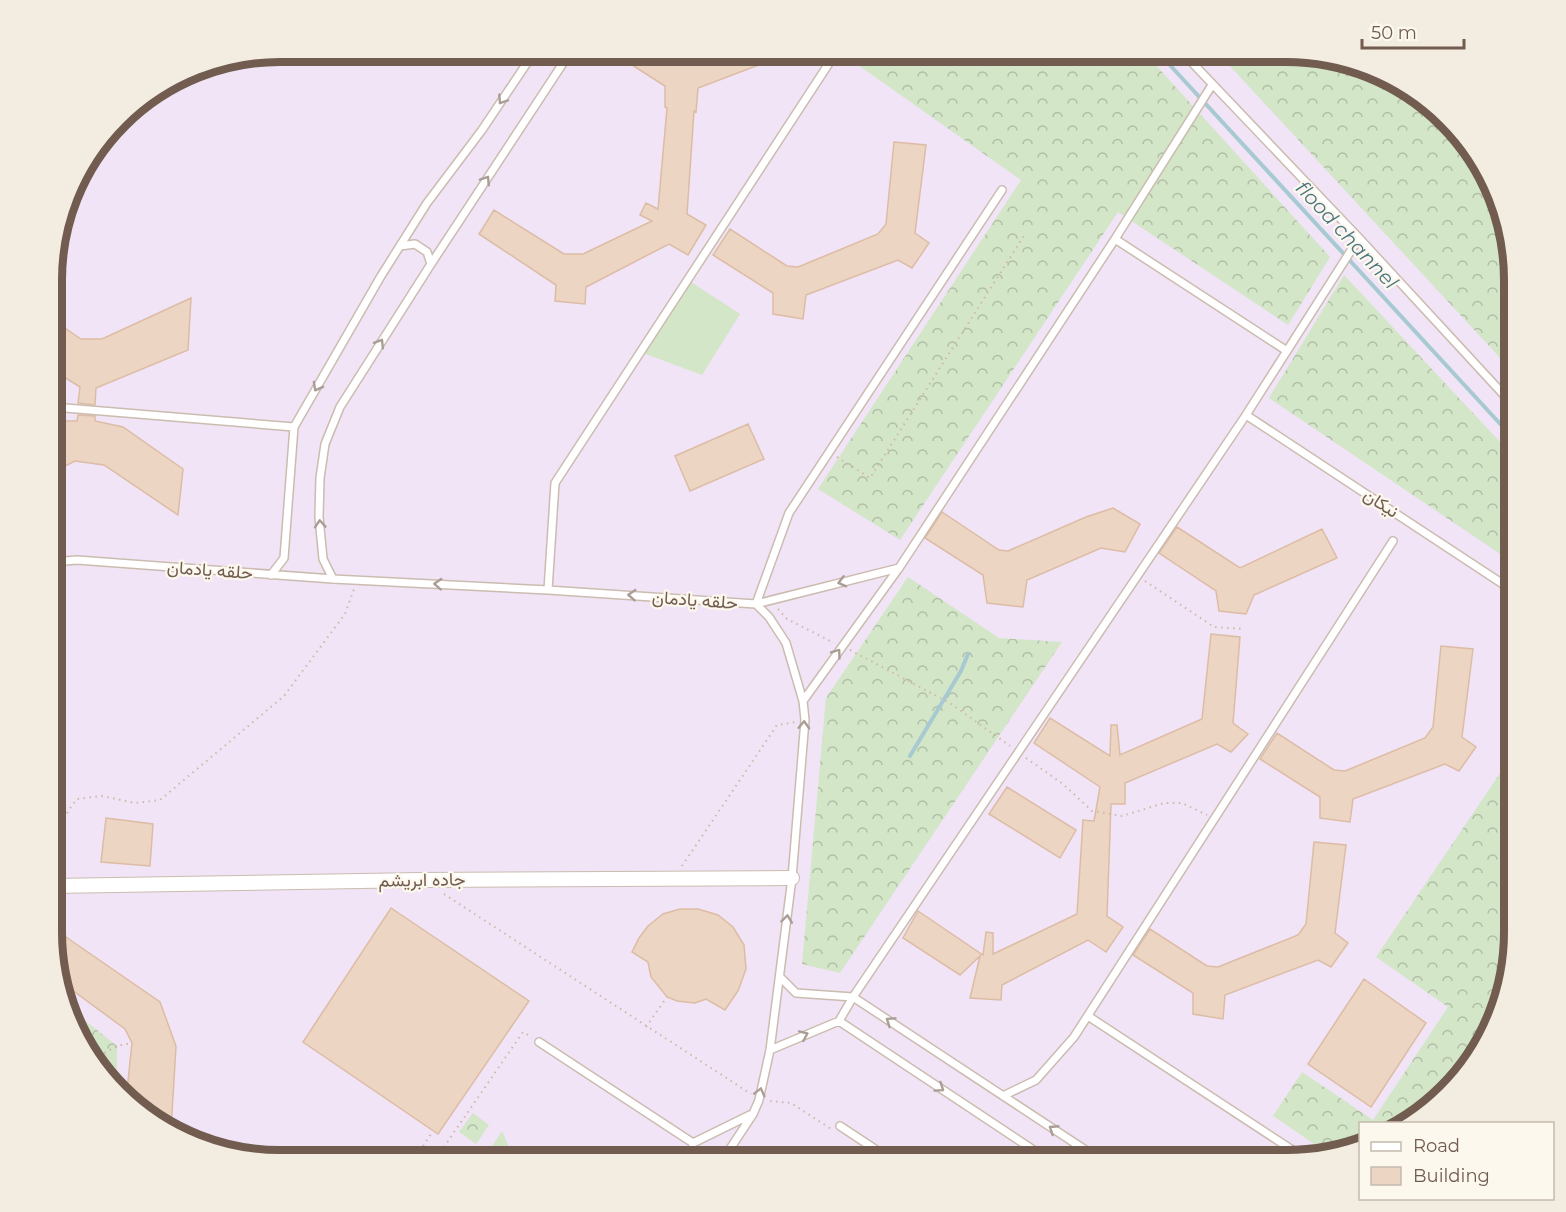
<svg xmlns="http://www.w3.org/2000/svg" width="1566" height="1212" font-family="Montserrat,Vazirmatn,sans-serif">
<style>
.education{fill:#f0e4f6}
.forest{fill:url(#forest-crowns)}
.pitch{fill:#d3e6c8}
.lines{fill:none;stroke-linecap:round;stroke-linejoin:round}
.stream{stroke:#a6c9d2;stroke-width:4}
.building{fill:#ecd5c2;stroke:#ddbca5;stroke-width:1.5}
.lane-casing{stroke:#cbbcaf;stroke-width:10}
.street-casing{stroke:#cbbcaf;stroke-width:16}
.path{stroke:#d1b8a6;stroke-width:2;stroke-dasharray:1.5 4.5;stroke-linecap:butt}
.lane{stroke:#fff;stroke-width:7}
.street{stroke:#fff;stroke-width:14}
.oneway{stroke:#aa9d95}
.labels{text-anchor:middle;stroke-width:4.5;stroke-linejoin:round;paint-order:stroke}
.street-label{font-size:18px;fill:#715c4f;stroke:#fdf8ee}
.water-label{font-size:20px;font-style:italic;fill:#4b7682;stroke:#fdf8ee}
.rim{fill:none;stroke:#715c4f;stroke-width:8}
</style>
<defs>
<pattern id="forest-crowns" width="20" height="18" patternUnits="userSpaceOnUse" patternTransform="scale(1.5)"><rect width="20" height="18" fill="#d3e6c8"/><path d="M2 6a3 3 0 1 1 6 0M12 15a3 3 0 1 1 6 0" fill="none" stroke="#b0bea5"/></pattern>
</defs>
<rect width="100%" height="100%" fill="#faf4e8"/>
<path class="education" d="M 279,51 L 1301,51 L 1374,68 L 1437,107 L 1492,179 L 1515,279 L 1514,948 L 1497,1020 L 1459,1083 L 1406,1123 L 1360,1124 L 1360,1144 L 1287,1161 L 265,1161 L 192,1144 L 129,1105 L 75,1034 L 52,948 L 53,249 L 81,165 L 129,107 L 206,63 Z"/>
<path class="forest" d="M 857,51 L 1143,51 L 1330,257 L 1288,325 L 1118,212 L 900,540 L 818,489 L 1021,180 L 851,60 Z
M 1216,51 L 1301,51 L 1374,68 L 1437,107 L 1492,179 L 1515,279 L 1515,374 Z
M 1344,275 L 1515,458 L 1515,564 L 1269,398 Z
M 908,577 L 999,638 L 1062,642 L 840,973 L 802,964 L 826,698 Z
M 1515,751 L 1514,948 L 1497,1020 L 1459,1083 L 1406,1123 L 1360,1124 L 1360,1144 L 1326,1152 L 1273,1116 L 1302,1072 L 1373,1120 L 1448,1007 L 1376,957 Z
M 68,1007 L 117,1046 L 117,1089 L 75,1034 Z
M 473,1113 L 489,1125 L 476,1144 L 459,1132 Z
M 502,1131 L 515,1161 L 503,1161 L 488,1152 Z"/>
<path class="pitch" d="M 691,282 L 740,314 L 702,375 L 643,353 Z"/>
<g class="lines">
<path class="stream" d="M 1157,51 L 1515,440
M 910,756 L 961,671 L 968,654"/>
</g>
<path class="building" d="M 610,51 L 667,51 L 679,59 L 690,60 L 713,51 L 793,52 L 698,88 L 696,112 L 694,111 L 687,214 L 706,225 L 688,255 L 669,244 L 586,287 L 585,304 L 555,301 L 556,285 L 479,234 L 494,210 L 564,254 L 583,254 L 652,221 L 640,215 L 646,203 L 658,209 L 667,108 L 665,107 L 665,86 Z
M 894,142 L 926,145 L 915,233 L 929,243 L 912,268 L 898,260 L 806,295 L 803,319 L 773,314 L 773,293 L 713,255 L 730,229 L 787,266 L 798,267 L 878,234 L 886,224 Z
M 191,298 L 188,350 L 96,388 L 95,405 L 78,403 L 80,387 L 53,370 L 53,320 L 81,339 L 102,339 Z
M 78,415 L 95,416 L 95,421 L 123,427 L 183,469 L 178,515 L 104,465 L 75,461 L 53,472 L 53,421 L 77,421 Z
M 748,424 L 764,459 L 690,491 L 675,456 Z
M 1113,508 L 1140,524 L 1125,552 L 1101,548 L 1027,580 L 1023,607 L 987,603 L 983,575 L 925,538 L 942,512 L 999,550 L 1008,551 L 1086,517 Z
M 1177,527 L 1240,568 L 1322,529 L 1337,558 L 1254,595 L 1246,614 L 1219,611 L 1216,591 L 1159,553 Z
M 1211,634 L 1240,637 L 1233,723 L 1248,734 L 1231,752 L 1217,744 L 1125,783 L 1125,804 L 1111,804 L 1107,916 L 1123,927 L 1106,952 L 1088,940 L 1002,985 L 1001,1000 L 970,998 L 980,956 L 960,975 L 903,938 L 918,911 L 983,955 L 986,932 L 993,933 L 993,954 L 1077,914 L 1083,820 L 1094,821 L 1100,787 L 1034,743 L 1050,718 L 1110,756 L 1111,725 L 1117,725 L 1120,755 L 1202,719 Z
M 1441,646 L 1473,649 L 1462,737 L 1476,747 L 1459,771 L 1445,764 L 1353,799 L 1350,822 L 1320,818 L 1320,797 L 1260,759 L 1277,733 L 1334,770 L 1345,771 L 1425,738 L 1433,727 Z
M 1007,787 L 1076,830 L 1060,858 L 989,814 Z
M 106,818 L 153,824 L 150,866 L 101,862 Z
M 1314,842 L 1346,845 L 1335,933 L 1348,943 L 1331,967 L 1318,960 L 1225,995 L 1223,1019 L 1193,1014 L 1193,993 L 1133,955 L 1150,929 L 1207,966 L 1218,967 L 1298,935 L 1306,924 Z
M 391,908 L 529,1001 L 438,1134 L 303,1042 Z
M 680,909 L 698,909 L 718,915 L 733,927 L 744,945 L 746,969 L 738,991 L 725,1010 L 706,999 L 695,1003 L 677,1001 L 667,997 L 651,977 L 648,962 L 632,952 L 639,938 L 648,926 L 663,914 Z
M 66,937 L 160,1002 L 176,1046 L 171,1130 L 129,1105 L 126,1100 L 132,1043 L 125,1029 L 60,981 L 52,944 Z
M 1364,979 L 1426,1023 L 1371,1107 L 1308,1064 Z"/>
<g class="lines">
<defs>
<path id="lane" d="M 1181,51 L 1359,238 L 1515,407
M 1115,239 L 1287,351
M 400,246 L 415,244 L 427,252 L 431,264
M 53,407 L 294,427
M 1246,415 L 1515,592
M 52,562 L 77,560 L 333,579 L 548,590 L 756,604 L 769,617 L 786,643 L 803,701 L 805,720 L 792,878 L 770,1050 L 759,1100 L 753,1114 L 722,1161
M 271,575 L 284,558 L 294,427 L 381,276 L 427,203 L 482,130 L 535,51
M 333,579 L 323,559 L 319,517 L 320,478 L 325,444 L 340,407 L 431,264 L 571,51
M 548,590 L 555,483 L 837,51
M 756,604 L 789,513 L 1002,190
M 756,604 L 899,568
M 803,701 L 899,568 L 1115,239 L 1212,85
M 780,977 L 796,993 L 853,997 L 1102,1161
M 1088,1016 L 1303,1157
M 839,1021 L 1050,1161
M 539,1042 L 693,1143
M 770,1050 L 839,1021 L 853,997 L 1246,415 L 1359,238
M 1003,1096 L 1036,1080 L 1074,1037 L 1393,541
M 840,1126 L 893,1161
M 693,1143 L 750,1115
M 692,1161 L 693,1143"/>
<path id="street" d="M 52,886 L 421,880 L 792,878"/>
</defs>
<use href="#lane" class="lane-casing"/>
<use href="#street" class="street-casing"/>
<path class="path" d="M 837,457 L 870,478 L 1025,234
M 1145,581 L 1214,627 L 1245,629
M 778,609 L 787,619 L 834,643
M 850,650 L 950,703 L 1010,746
M 1026,758 L 1063,784 L 1092,811 L 1122,816 L 1164,803 L 1182,803 L 1207,815
M 52,846 L 68,811 L 77,799 L 102,796 L 135,803 L 160,800 L 284,696 L 345,614 L 354,589
M 682,866 L 777,725 L 796,722
M 444,894 L 751,1094
M 646,1027 L 667,997
M 94,1059 L 117,1046 L 132,1043
M 770,1101 L 791,1103 L 831,1129
M 422,1147 L 437,1157 L 523,1032 L 532,1037
M 413,1161 L 433,1131"/>
<use href="#lane" class="lane"/>
<use href="#street" class="street"/>
</g>
<defs><path id="oneway-chevron" d="M-2-3.5L2.5 0L-2 3.5" fill="none" stroke-width="1.6" stroke-linecap="round" stroke-linejoin="round" transform="scale(1.5)"/></defs>
<g class="oneway">
<use href="#oneway-chevron" transform="translate(502 100) rotate(124)"/>
<use href="#oneway-chevron" transform="translate(486 180) rotate(-57)"/>
<use href="#oneway-chevron" transform="translate(380 343) rotate(-58)"/>
<use href="#oneway-chevron" transform="translate(317 387) rotate(119)"/>
<use href="#oneway-chevron" transform="translate(320 524) rotate(-94)"/>
<use href="#oneway-chevron" transform="translate(842 582) rotate(166)"/>
<use href="#oneway-chevron" transform="translate(438 584) rotate(-177)"/>
<use href="#oneway-chevron" transform="translate(632 595) rotate(-176)"/>
<use href="#oneway-chevron" transform="translate(837 653) rotate(-54)"/>
<use href="#oneway-chevron" transform="translate(804 725) rotate(-88)"/>
<use href="#oneway-chevron" transform="translate(787 919) rotate(-83)"/>
<use href="#oneway-chevron" transform="translate(890 1021) rotate(-146)"/>
<use href="#oneway-chevron" transform="translate(804 1035) rotate(-23)"/>
<use href="#oneway-chevron" transform="translate(940 1088) rotate(34)"/>
<use href="#oneway-chevron" transform="translate(760 1092) rotate(-76)"/>
<use href="#oneway-chevron" transform="translate(1053 1129) rotate(-147)"/>
</g>
<g class="labels">
<g class="street-label">
<text transform="translate(1381 503) rotate(33)" y="6">نیکان</text>
<text transform="translate(210 570) rotate(4)" y="6">حلقه یادمان</text>
<text transform="translate(695 600) rotate(4)" y="6">حلقه یادمان</text>
<text transform="translate(422 880) rotate(-1)" y="6">جاده ابریشم</text>
</g>
<g class="water-label">
<text transform="translate(1347 235) rotate(47)" y="7">flood channel</text>
</g>
</g>
<path d="M0 0H1566V1212H0ZM280 62H1286A218 218 0 0 1 1504 280V932A218 218 0 0 1 1286 1150H280A218 218 0 0 1 62 932V280A218 218 0 0 1 280 62Z" fill="#f2ece1" fill-rule="evenodd"/>
<path class="rim" d="M280 62H1286A218 218 0 0 1 1504 280V932A218 218 0 0 1 1286 1150H280A218 218 0 0 1 62 932V280A218 218 0 0 1 280 62Z"/>
<rect x="1359" y="1122" width="195" height="78" fill="#fdf8ee" stroke="#c5baae" stroke-width="1.5"/>
<rect x="1371" y="1142" width="30" height="9" fill="#ffffff" stroke="#c5baae" stroke-width="1.5"/>
<text x="1413" y="1152" font-size="18" fill="#715c4f">Road</text>
<rect x="1371" y="1167" width="30" height="18" fill="#ecd5c2" stroke="#c5baae" stroke-width="1.5"/>
<text x="1413" y="1182" font-size="18" fill="#715c4f">Building</text>
<path d="M1362 39v9h102v-9" fill="none" stroke="#715c4f" stroke-width="3"/>
<text x="1371" y="39" font-size="18" fill="#715c4f" stroke="#fdf8ee" stroke-width="4.5" paint-order="stroke">50 m</text>
</svg>
